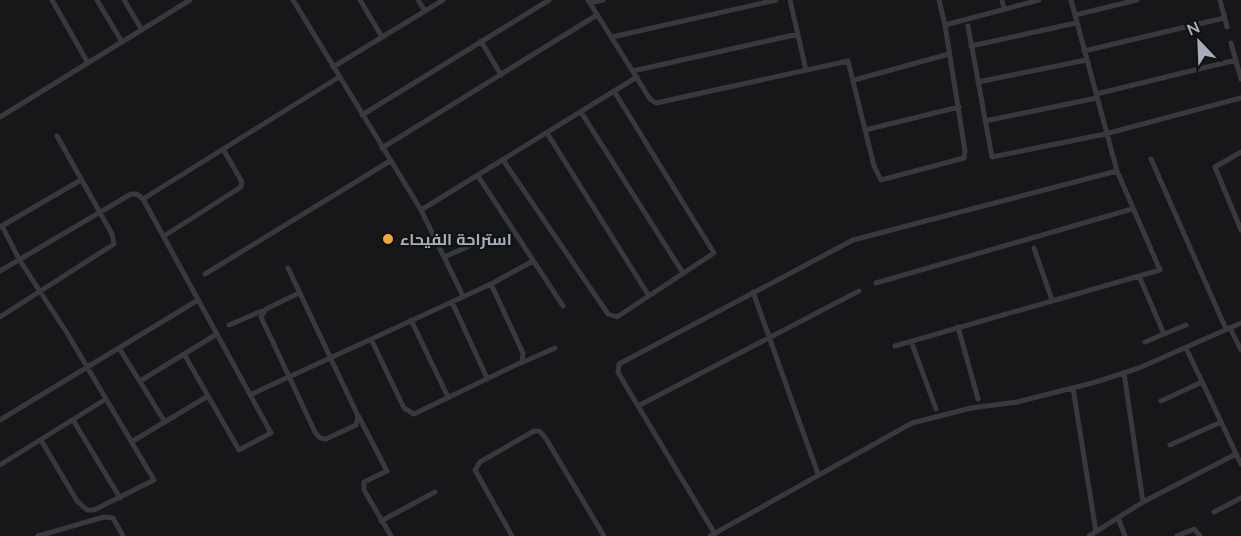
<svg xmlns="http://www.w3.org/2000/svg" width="1241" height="536" font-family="'Nunito Sans',Cairo,sans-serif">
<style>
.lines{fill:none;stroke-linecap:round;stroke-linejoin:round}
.minor{stroke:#37393e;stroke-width:5}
.poi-dot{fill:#f8a62f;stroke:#111214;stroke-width:2}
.labels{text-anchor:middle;stroke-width:4.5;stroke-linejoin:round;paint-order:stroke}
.poi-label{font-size:16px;font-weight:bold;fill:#a8aeb9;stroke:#111214;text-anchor:start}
</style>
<rect width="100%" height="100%" fill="#161719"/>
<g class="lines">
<path class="minor" d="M 52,0 L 88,63
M 97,0 L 122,42
M 124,0 L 142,30
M 293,0 L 421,210 L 637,77
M 360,0 L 382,37
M 418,0 L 425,11
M 588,0 L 650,99 L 656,103 L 848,61 L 874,166 L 881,180 L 964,158 L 965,151 L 945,25 L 1039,0
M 790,0 L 806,70
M 939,0 L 945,25
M 1002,0 L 1004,9
M 1220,0 L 1227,27
M 590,3 L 603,0
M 1075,15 L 1137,0
M 968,26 L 992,157 L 1105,134 L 1241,98
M 612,37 L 776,0
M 481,41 L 501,75
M 1231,43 L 1241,79
M 971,46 L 1076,23
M 1084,51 L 1224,18
M 333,67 L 443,0
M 633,71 L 798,34
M 854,80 L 949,54
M 978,82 L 1086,60
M 1096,94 L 1236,60
M 581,112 L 683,273
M 362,115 L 549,0
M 0,117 L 190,0
M 985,121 L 1097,98
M 865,130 L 959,107
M 547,133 L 649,296
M 382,148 L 597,15
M 1241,152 L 1215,167 L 1241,230
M 1151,159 L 1226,329
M 503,160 L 608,314 L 617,317 L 714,253 L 614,91
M 478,176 L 563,306
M 421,210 L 463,296
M 2,226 L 19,259 L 67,333 L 154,480 L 94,510 L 87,510 L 77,501 L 41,440
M 0,227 L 81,180
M 164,236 L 241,187 L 242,182 L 223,149
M 1034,248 L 1052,300
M 444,257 L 483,240
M 288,268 L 358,416 L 356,425 L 326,439 L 320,438 L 315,432 L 261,317 L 266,309 L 299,293
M 0,271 L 131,194 L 137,194 L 143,199
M 205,274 L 390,161
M 1139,276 L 1164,334
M 876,283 L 1132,209
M 753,292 L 818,474
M 452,302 L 487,378
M 0,317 L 114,244 L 112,234 L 57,136
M 411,320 L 448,397
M 229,325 L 262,311
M 958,327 L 978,399
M 1230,328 L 1241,350
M 371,339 L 404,408 L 414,414 L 522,362 L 523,353 L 491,284
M 911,341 L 936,409
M 1145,342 L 1186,325
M 895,346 L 1160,270 L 1117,171 L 1071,0
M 119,348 L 165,422
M 1186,348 L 1241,464
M 184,354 L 239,450 L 271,433 L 143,199 L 339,77
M 521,363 L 555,348
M 140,381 L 217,334
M 1073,388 L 1096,532
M 252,394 L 491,284 L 533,261
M 1161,401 L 1202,382
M 638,406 L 859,291
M 359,417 L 387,471 L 364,482 L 364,490 L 391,536
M 0,420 L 198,300
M 73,420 L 120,498
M 133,441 L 208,396
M 1170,445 L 1221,422
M 0,465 L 106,399
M 1143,502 L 1236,454
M 1214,512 L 1241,498
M 1118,518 L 1125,536
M 381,521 L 435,492
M 715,534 L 623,381 L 618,372 L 619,364 L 853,240 L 1117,171
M 38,536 L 104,517 L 113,518 L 123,536
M 512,536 L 475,470 L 480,462 L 534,431 L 539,431 L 545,437 L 604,536
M 710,536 L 912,423 L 971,408 L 1017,402 L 1096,382 L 1139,368 L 1241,323
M 1089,536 L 1143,502 L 1124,373
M 1177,536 L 1194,529 L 1200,536"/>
</g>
<circle class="poi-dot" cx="388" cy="239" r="6"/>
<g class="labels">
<g class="poi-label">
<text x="400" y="245">استراحة الفيحاء</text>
</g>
</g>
<g transform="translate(1199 42) rotate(337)" stroke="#111214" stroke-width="4.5" paint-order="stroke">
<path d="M0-4.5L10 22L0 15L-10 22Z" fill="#a8aeb9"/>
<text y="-9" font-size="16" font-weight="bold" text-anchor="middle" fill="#a8aeb9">N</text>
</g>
</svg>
